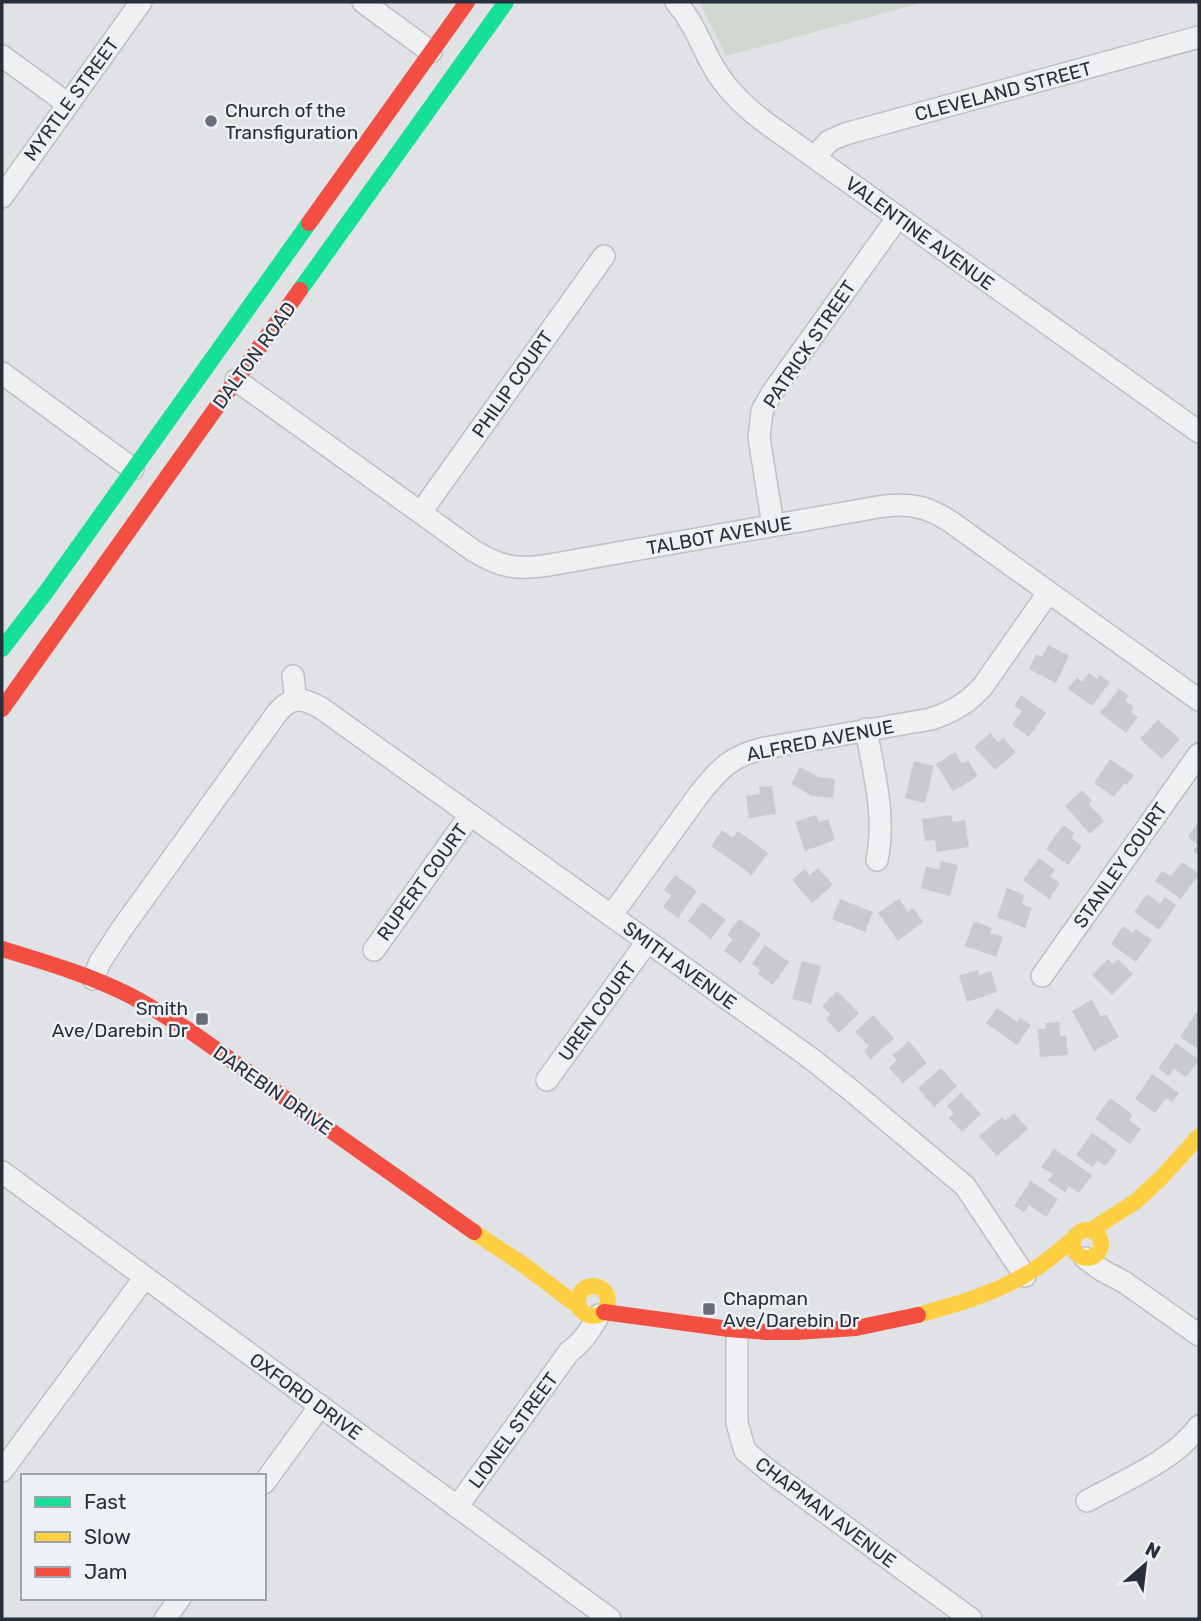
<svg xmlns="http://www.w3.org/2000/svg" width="1201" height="1621" font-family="Rubik,sans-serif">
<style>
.green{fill:#d0d8d0}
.building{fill:#c8cacd}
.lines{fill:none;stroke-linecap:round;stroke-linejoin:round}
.street-casing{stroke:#bec0c3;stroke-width:24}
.street{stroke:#eff0f1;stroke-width:21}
.fast{stroke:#16e098;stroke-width:16}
.slow{stroke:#ffcf43;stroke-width:16}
.jam{stroke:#f24e42;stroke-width:16}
.poi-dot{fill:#686e77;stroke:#edf0f4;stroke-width:2.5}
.labels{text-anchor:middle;stroke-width:5;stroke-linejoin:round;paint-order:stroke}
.street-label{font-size:19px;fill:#282f3c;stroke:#edf0f4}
.poi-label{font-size:19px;fill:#282f3c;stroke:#edf0f4;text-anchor:start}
</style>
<rect width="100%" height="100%" fill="#e0e2e5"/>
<path class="green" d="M 699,2 L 925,2 L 726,56 Z"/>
<path class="building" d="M 1048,645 L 1069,656 L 1056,683 L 1029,669 L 1036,654 L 1042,657 Z
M 1089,673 L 1097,679 L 1100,675 L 1110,682 L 1092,706 L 1068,689 L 1077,677 L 1082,682 Z
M 1119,689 L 1129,696 L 1125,701 L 1134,707 L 1131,712 L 1138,717 L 1126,733 L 1100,713 Z
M 1021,695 L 1046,713 L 1029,737 L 1012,725 L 1022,711 L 1014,706 Z
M 1158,720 L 1180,739 L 1162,759 L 1140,739 Z
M 990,733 L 998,742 L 1003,738 L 1016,752 L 995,770 L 974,747 Z
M 955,752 L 962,764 L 968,760 L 978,776 L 953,791 L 936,764 Z
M 1110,759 L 1134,775 L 1127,785 L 1124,783 L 1114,797 L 1094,783 Z
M 914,761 L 934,766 L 925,803 L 905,798 Z
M 800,767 L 819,777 L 835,779 L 833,798 L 812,796 L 791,784 Z
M 772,786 L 776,814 L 749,818 L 746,796 L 760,794 L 759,787 Z
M 1082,790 L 1092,801 L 1089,804 L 1104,821 L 1090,834 L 1065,806 Z
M 816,815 L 819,822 L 828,819 L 835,840 L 805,851 L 795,822 Z
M 951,815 L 953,822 L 965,820 L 969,847 L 937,852 L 935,840 L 925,841 L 922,819 Z
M 1199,821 L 1199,856 L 1193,851 L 1198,845 L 1188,837 Z
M 1063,825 L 1074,833 L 1071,838 L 1082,846 L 1068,865 L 1046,849 Z
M 722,830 L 733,838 L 738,831 L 768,853 L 752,875 L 711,846 Z
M 1039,858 L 1055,870 L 1050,876 L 1060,883 L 1049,899 L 1023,880 Z
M 941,861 L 958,865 L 950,896 L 921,888 L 926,866 L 939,870 Z
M 1182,862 L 1199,874 L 1181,899 L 1155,881 L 1162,871 L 1171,876 Z
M 818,868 L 833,885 L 812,903 L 792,880 L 805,869 L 810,875 Z
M 675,875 L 697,891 L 678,918 L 663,907 L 671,895 L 664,890 Z
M 1007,888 L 1025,895 L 1022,904 L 1032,908 L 1025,928 L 997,917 Z
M 1147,894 L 1160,904 L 1165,897 L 1176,905 L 1159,930 L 1134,912 Z
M 840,899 L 873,912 L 865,932 L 832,919 Z
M 899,899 L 908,912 L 913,908 L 923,922 L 898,941 L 878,913 Z
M 702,902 L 726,920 L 711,939 L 688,921 Z
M 739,919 L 761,934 L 741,963 L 724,951 L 733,939 L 727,935 Z
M 974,921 L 992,928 L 990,933 L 1003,937 L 996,957 L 965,946 Z
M 1123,926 L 1133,933 L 1136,929 L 1152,940 L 1136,962 L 1111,944 Z
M 765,945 L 789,962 L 773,985 L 758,974 L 761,970 L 752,964 Z
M 1108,959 L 1113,964 L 1118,959 L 1133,974 L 1112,995 L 1092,975 Z
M 802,961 L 821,966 L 811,1004 L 792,999 Z
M 977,970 L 979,975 L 991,971 L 997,992 L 967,1002 L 959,976 Z
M 837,991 L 859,1013 L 839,1033 L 826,1019 L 830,1014 L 822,1006 Z
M 1092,1000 L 1101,1017 L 1106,1014 L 1119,1037 L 1094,1051 L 1072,1011 Z
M 997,1008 L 1017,1022 L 1020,1018 L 1031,1025 L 1017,1045 L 986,1023 Z
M 1197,1012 L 1199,1013 L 1199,1050 L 1180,1037 Z
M 873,1015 L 894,1038 L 871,1059 L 864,1051 L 869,1046 L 855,1032 Z
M 1059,1022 L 1060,1036 L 1066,1036 L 1068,1055 L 1040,1057 L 1038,1029 L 1046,1029 L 1045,1023 Z
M 909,1041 L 927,1063 L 903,1083 L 889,1068 L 897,1060 L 893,1055 Z
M 1176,1043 L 1199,1060 L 1186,1077 L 1174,1069 L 1169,1076 L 1158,1068 Z
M 941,1068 L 957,1086 L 934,1107 L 918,1088 Z
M 1152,1074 L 1179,1093 L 1172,1102 L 1166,1098 L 1155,1113 L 1135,1099 Z
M 961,1093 L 981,1114 L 962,1132 L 949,1118 L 954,1114 L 947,1106 Z
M 1110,1098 L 1133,1115 L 1129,1120 L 1141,1129 L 1130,1144 L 1095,1119 Z
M 1014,1113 L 1028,1129 L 997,1156 L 979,1136 L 1002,1117 L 1005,1121 Z
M 1092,1133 L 1117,1150 L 1106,1166 L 1098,1161 L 1093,1167 L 1076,1155 Z
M 1054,1149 L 1092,1175 L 1079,1193 L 1069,1186 L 1065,1192 L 1048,1181 L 1053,1174 L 1041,1167 Z
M 1031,1181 L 1058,1199 L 1046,1217 L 1029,1205 L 1024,1212 L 1014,1206 Z"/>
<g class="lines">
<defs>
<path id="street" d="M 363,2 L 431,52
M 676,2 C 693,21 701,45 714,68 C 726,89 743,105 762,120 L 1199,432
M 2,56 L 68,104
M 815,157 L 829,141 L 845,134 L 1199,37
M 2,197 L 141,2
M 2,373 L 133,469
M 236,380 L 474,551 C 502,568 518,570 549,565 L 884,506 C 912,503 928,507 951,522 L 1199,700
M 421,512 L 604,256
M 773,525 L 759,438 L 762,411 L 772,393 L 898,217
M 293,676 L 296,700
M 866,729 C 874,774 886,815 877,860
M 611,916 L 700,793 C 721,767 732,756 765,748 L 931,719 C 952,712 968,703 983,686 L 1048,593
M 374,950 L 470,815
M 1042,976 L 1199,754
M 93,979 L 100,962 L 121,930 L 277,713 C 291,696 302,697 321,708 L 809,1057 L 847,1087 L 965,1186 L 1025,1276
M 547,1080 L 647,942
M 2,1172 L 610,1619
M 1085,1258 L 1103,1271 L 1124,1282 L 1199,1335
M 737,1330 L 737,1423 L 745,1451 L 769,1471 L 971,1619
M 2,1471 L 145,1277
M 264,1483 L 320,1406
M 1087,1501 C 1123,1481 1175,1460 1199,1426
M 457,1507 L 569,1352 C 583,1342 590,1330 599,1315
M 165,1619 L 180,1598"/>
</defs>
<use href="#street" class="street-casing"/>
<use href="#street" class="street"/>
<path class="fast" d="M 300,290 L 506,2
M 2,649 L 46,592 L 309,223"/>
<path class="slow" d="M1073 1244a14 14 0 1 1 28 0a14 14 0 1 1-28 0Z
M 1091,1230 L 1135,1202 L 1161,1178 L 1199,1136
M 474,1232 L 525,1266 L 578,1306
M578 1301a15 15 0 1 1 30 0a15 15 0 1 1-30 0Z
M 918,1315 C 954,1305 993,1294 1025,1275 C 1043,1265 1058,1252 1073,1239"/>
<path class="jam" d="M 309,223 L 467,2
M 2,709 L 300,290
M 2,949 C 45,962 89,975 129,995 C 150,1006 170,1019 190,1031 L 474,1232
M 604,1312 L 729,1329 L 766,1332 L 796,1332 L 856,1328 L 918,1315"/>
</g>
<g class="poi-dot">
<circle cx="211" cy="121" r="7"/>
<rect x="195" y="1012" width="14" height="14" rx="3.5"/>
<rect x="702" y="1302" width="14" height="14" rx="3.5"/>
</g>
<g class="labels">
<g class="street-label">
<text transform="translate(1003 91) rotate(-15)" y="7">CLEVELAND STREET</text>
<text transform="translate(71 99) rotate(-54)" y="7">MYRTLE STREET</text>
<text transform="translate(920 233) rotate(36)" y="7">VALENTINE AVENUE</text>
<text transform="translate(809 344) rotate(-56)" y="7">PATRICK STREET</text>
<text transform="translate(254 355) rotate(-54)" y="7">DALTON ROAD</text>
<text transform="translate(512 384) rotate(-55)" y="7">PHILIP COURT</text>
<text transform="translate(719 535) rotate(-10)" y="7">TALBOT AVENUE</text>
<text transform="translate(820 740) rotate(-11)" y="7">ALFRED AVENUE</text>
<text transform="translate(1120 865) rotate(-55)" y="7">STANLEY COURT</text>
<text transform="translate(422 882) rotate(-54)" y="7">RUPERT COURT</text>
<text transform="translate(680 965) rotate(36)" y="7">SMITH AVENUE</text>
<text transform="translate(597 1011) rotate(-54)" y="7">UREN COURT</text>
<text transform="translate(273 1090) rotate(35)" y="7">DAREBIN DRIVE</text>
<text transform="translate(306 1396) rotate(36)" y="7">OXFORD DRIVE</text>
<text transform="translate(513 1430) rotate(-54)" y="7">LIONEL STREET</text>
<text transform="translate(826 1512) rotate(37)" y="7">CHAPMAN AVENUE</text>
</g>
<g class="poi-label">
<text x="225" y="117">Church of the<tspan x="225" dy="22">Transfiguration</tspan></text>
<text x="188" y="1015" text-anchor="end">Smith<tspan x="188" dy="22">Ave/Darebin Dr</tspan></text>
<text x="723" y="1305">Chapman<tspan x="723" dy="22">Ave/Darebin Dr</tspan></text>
</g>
</g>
<rect width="1201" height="1621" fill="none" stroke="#282f3c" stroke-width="7"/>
<rect x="21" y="1474" width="245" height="126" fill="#edf0f4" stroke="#9ea3aa" stroke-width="2"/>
<rect x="35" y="1497" width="35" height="10" fill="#16e098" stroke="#9ea3aa" stroke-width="2"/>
<text x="84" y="1509" font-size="21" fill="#282f3c">Fast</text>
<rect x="35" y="1532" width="35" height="10" fill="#ffcf43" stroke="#9ea3aa" stroke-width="2"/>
<text x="84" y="1544" font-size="21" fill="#282f3c">Slow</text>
<rect x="35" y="1567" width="35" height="10" fill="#f24e42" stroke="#9ea3aa" stroke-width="2"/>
<text x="84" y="1579" font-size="21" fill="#282f3c">Jam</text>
<g transform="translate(1145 1565) rotate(28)" stroke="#edf0f4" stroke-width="5" paint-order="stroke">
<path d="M0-5L12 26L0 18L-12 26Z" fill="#282f3c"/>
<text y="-10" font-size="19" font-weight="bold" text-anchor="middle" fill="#282f3c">N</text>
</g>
</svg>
